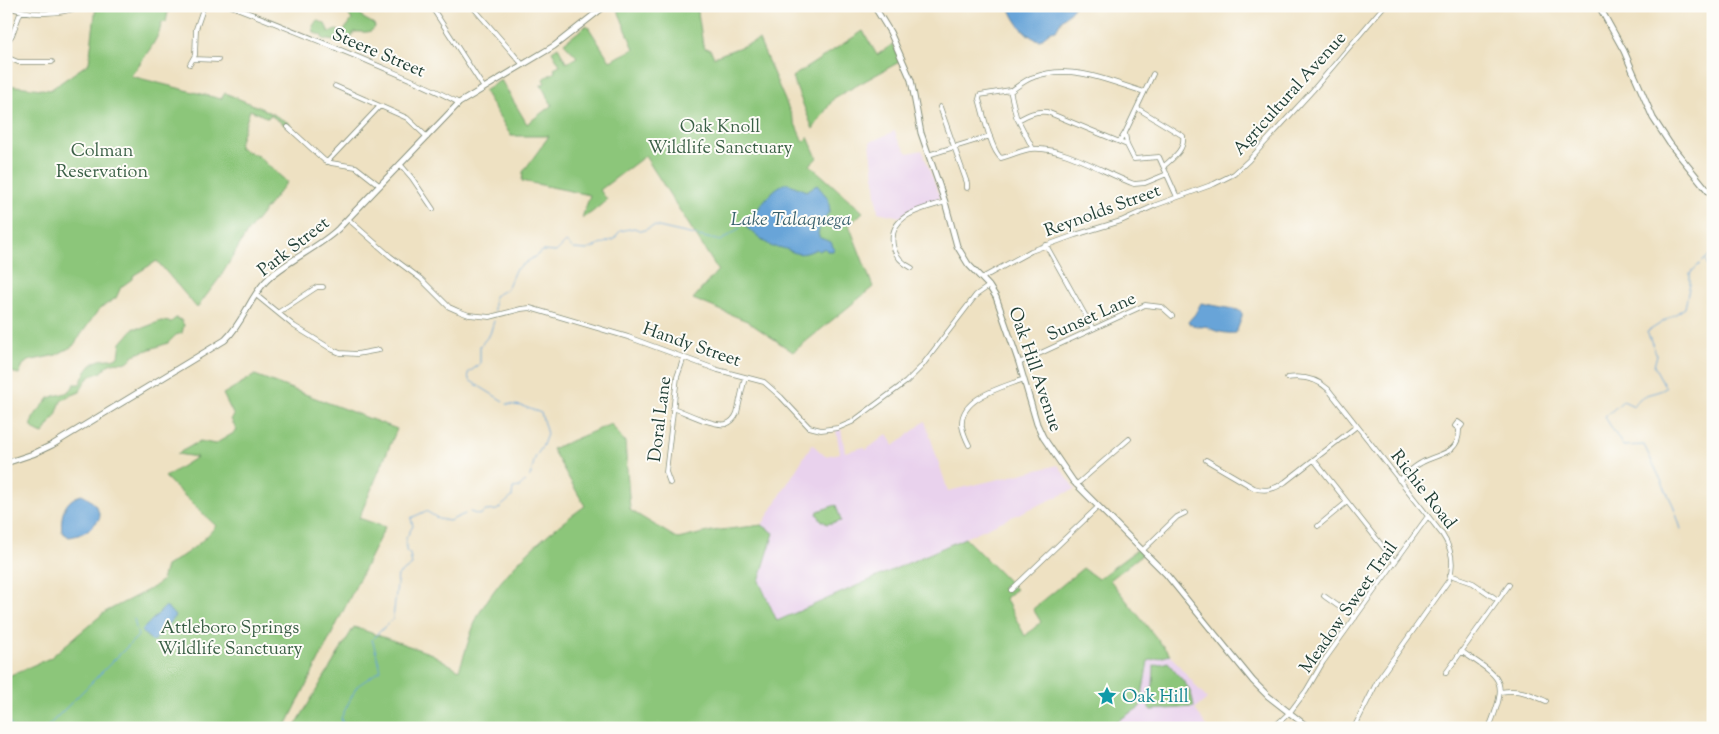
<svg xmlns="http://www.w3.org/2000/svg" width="1719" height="734" font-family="'Sorts Mill Goudy',serif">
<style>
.built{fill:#e9d2ed}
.green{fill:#8cc67a;stroke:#568257}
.water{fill:#67a4d8;stroke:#437086}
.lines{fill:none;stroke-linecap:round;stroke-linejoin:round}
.stream{stroke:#67a4d8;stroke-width:1}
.minor-casing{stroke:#868f7b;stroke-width:5.5}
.major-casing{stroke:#868f7b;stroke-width:7}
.minor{stroke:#fff;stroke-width:4}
.major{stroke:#fff;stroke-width:5}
.labels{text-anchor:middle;stroke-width:4;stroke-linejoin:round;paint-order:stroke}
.street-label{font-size:18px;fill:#1f3d34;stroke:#fdfcf7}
.park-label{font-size:18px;fill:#3a5f46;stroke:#fdfcf7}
.culture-label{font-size:18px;fill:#0d838f;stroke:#fdfcf7;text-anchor:start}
.water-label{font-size:19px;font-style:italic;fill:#38616d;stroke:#fdfcf7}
</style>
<rect width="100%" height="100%" fill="#fdfcf7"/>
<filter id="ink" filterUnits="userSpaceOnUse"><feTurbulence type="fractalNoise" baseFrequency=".02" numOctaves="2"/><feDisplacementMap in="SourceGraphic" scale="10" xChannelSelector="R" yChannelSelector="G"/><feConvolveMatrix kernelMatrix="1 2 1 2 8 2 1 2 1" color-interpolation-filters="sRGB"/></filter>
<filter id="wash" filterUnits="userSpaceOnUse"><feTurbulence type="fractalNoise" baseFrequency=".0096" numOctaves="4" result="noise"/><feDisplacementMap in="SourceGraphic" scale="20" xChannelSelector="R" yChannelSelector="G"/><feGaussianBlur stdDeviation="1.12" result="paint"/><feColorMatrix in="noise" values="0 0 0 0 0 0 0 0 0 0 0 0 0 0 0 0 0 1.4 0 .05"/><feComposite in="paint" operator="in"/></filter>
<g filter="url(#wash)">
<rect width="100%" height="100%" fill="#eee1c2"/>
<path class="built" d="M 895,131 L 897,138 L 908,153 L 922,150 L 940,197 L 936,202 L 909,211 L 900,217 L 878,212 L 870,142 Z
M 925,421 L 948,491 L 1058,465 L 1075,489 L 777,621 L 759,581 L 774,533 L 762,525 L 812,444 L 825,456 L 840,453 L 836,430 L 841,429 L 845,452 L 864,447 L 866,450 L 887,434 L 894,446 Z
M 1170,655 L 1207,699 L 1195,709 L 1208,728 L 1106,728 L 1140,707 L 1148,661 Z"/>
<path class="green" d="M 96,6 L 165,6 L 168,12 L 166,22 L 161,23 C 161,38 140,62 131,76 L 221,99 L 225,93 L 263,109 L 289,123 L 290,125 L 288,127 L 270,115 L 268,118 L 250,110 L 240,141 L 239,148 L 258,156 L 287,182 L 248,231 L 221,276 L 197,308 L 157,261 L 134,275 L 132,279 L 121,287 L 116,298 L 99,309 L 73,346 L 56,355 L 28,361 L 23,365 L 19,374 L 6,371 L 6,85 L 50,90 L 89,63 Z
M 331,6 L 351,6 L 359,10 L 363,18 L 374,24 L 375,27 C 370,35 362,31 354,32 L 349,42 L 345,43 L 323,39 L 321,35 L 314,33 L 313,26 L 317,20 L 325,24 L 329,32 L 337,30 L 342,33 L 352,20 L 347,12 L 331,8 Z
M 616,6 L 697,6 L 703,45 L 705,48 L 710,49 L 714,57 L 759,40 L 803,142 L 808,137 L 817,158 L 810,165 L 863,212 L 849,225 L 873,287 L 793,352 L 747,321 L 693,299 L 718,270 L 645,156 L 600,190 L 607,200 L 591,213 L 582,218 L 590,195 L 522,181 L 523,172 L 549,136 L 511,136 L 484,91 L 501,80 L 527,124 L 552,105 L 541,85 L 545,83 L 543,79 L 555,72 L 554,68 L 560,65 L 552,51 L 558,47 L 567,63 L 577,57 L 564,43 L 587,25 L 610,61 L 634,49 Z
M 863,31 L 877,55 L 893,44 L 901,61 L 834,98 L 813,129 L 792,77 Z
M 176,318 L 181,320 L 184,325 L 182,333 L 176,335 L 168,343 L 133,355 C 126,369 119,358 108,365 C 106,366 105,369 103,371 C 103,372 96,374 96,374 C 86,377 83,384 80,392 L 67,397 L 61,401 L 56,415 L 43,434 C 17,426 43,408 49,398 C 59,393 70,396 74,384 L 80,384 C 84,375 89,363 100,360 C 108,358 110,361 119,356 L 121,343 L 134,328 L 143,328 L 161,321 L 171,322 Z
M 255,375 L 397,429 L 359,518 L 385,527 L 285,728 L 6,728 L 6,677 L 50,658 L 105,612 L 154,587 L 162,580 L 166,566 C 185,555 202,543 216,526 L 165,477 L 197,457 L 177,454 L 200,441 L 215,444 L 237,431 L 231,419 L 234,416 L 223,394 Z
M 611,424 L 625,442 L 630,510 L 678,539 L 712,531 L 762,525 L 774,533 L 759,581 L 777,621 L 965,538 L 1016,589 L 1005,598 L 1025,636 L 1041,622 L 1033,609 L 1083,568 L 1098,579 L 1138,549 L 1143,554 L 1110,580 L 1170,655 L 1148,661 L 1140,707 L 1106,728 L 294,728 L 354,627 L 432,654 L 459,670 C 466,652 471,628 480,612 C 505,569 544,535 585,506 L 552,449 Z
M 836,505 L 841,521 L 827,524 L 821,520 L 817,514 L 818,511 Z
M 1168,662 C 1179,680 1191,682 1194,707 L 1151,710 L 1149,708 L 1149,690 L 1153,686 L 1154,666 Z"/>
<path class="water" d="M 1011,6 L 1075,6 L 1061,21 L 1056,30 L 1051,31 L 1040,40 C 1027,39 1013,19 1010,8 Z
M 787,183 L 806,191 L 817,185 L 828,198 L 830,211 L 821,222 L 818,234 L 820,238 L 831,242 L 834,249 L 833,251 L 827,251 L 825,248 L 819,251 L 816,249 C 794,261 792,246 772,247 L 747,228 L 748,222 C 758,210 771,187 787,183 Z
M 1201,303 L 1238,310 L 1242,313 L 1242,317 L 1236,333 C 1227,334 1214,332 1206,326 L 1201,327 L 1189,324 L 1188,322 L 1195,314 Z
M 82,495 C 92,500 98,506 100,517 C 94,528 81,536 69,537 L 62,532 C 60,516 64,499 82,495 Z
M 166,606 L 175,616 L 153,642 L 141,631 Z"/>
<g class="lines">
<path class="stream" d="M 1713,238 L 1713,239
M 1706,260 L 1709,269 L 1713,272
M 494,312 L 494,296 L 507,289 L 515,270 L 543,251 L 556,252 L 566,242 L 574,249 L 587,250 L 614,239 L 620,231 L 634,228 L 642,231 L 654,226 L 721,241 L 741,227
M 494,321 L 490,334 L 480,346 L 480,364 L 468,373 L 469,380 L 503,401
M 470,512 L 479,515 L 486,511 L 497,510 L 512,497 L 513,488 L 520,487 L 530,477 L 535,458 L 543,445 L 547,434 L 541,413 L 522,406 L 507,404
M 1681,529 L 1673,505 L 1644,445 L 1623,446 L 1605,417 L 1623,401 L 1634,406 C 1643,391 1652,396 1666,388 L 1654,366 L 1657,355 L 1647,332 L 1685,308 L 1690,283 L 1690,273 L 1713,252
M 6,715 L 12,728
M 46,728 L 138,636 L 134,619
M 344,728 L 341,718 L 357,686 L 381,670 L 372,639 L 393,619 L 398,575 L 412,565 L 410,554 L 406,551 L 406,538 L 413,526 L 411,518 L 426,511 L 439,519 L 449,521 L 465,514"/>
</g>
</g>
<g filter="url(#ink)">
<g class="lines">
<defs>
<path id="minor" d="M 7,6 C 30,17 61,14 84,6
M 231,6 C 276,23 321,42 365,60 C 397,74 429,86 459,103
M 431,6 L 484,88
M 472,6 L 523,65
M 6,43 L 12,35 L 21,11
M 6,57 L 18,62 L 52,62
M 194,59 L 218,60
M 190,64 L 195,55 L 196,29 L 204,6
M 335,86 L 407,118 L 427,137
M 1011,91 C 1018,86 1026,79 1034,77 C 1071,63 1109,81 1144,92
M 940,107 L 967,183 L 967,188
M 1137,108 L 1183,136 C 1185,150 1173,158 1164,166
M 1018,120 C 1029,114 1035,111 1047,112 L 1127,145 L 1134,159 L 1159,157 L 1177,197
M 288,127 L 324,160 L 331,163 L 356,167 L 379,185
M 1125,133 L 1153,74
M 1120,141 L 1125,133 L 1127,145
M 1033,149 L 1016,116 L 1010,90 L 980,95 L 979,99 C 983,112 991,151 1001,158 C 1011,156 1021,150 1031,149 C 1063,146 1104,173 1134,184 L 1145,183 L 1167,174
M 928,155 L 990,136
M 327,162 L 380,106
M 400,164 L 412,178 L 433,209
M 348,219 L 390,256 L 421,279 L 449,307 L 458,311 L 469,315 L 490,317 L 521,309 L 530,308 L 628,337 L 718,370 L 764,382 L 781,397 L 809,427 L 821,430 L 838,428 L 852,422 L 906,382 L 921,367 L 976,295 L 989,286
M 1046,245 L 1093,329
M 912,268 C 902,263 895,256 893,245 C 888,214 923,209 945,202
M 982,278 L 1031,251 L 1075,235 L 1121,221 L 1156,205 L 1214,184 L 1234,174 L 1249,160 L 1313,90 L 1384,6
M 256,295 L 294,326 L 333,350 L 340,353 L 357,354 L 379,350
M 279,312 L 317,287 L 323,287
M 1019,363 L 1145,305 L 1162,307 L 1172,316
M 1287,378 C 1302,376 1316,378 1328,389 L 1442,534 C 1452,549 1455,563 1449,580 L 1378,680 L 1354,728
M 673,408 C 685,412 714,427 726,424 C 732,422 735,418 737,413 L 745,377
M 969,445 C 966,439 963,432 962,426 C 959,397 1004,387 1024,379
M 1206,460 L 1254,488 C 1266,492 1275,489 1285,482 L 1357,426
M 1314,460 L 1395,562
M 1399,480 C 1407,474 1413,467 1421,463 C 1438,453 1460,455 1459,429 L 1455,426 L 1458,422 L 1462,425 L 1459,429
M 670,483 L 666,472 L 677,377 L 684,357
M 1076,485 L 1129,439
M 1318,526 L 1347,502
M 1143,550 L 1177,517 L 1185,513
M 1450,575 L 1473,583 L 1498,600
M 1011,590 L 1098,507
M 1324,596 L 1355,618
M 1461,651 C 1502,679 1509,678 1489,728
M 1446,673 L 1509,585
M 1500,692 C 1520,689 1528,693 1546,701
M 1273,728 L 1290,712 L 1306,691 L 1323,662 L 1428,516"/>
<path id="major" d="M 874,6 L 890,32 L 911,80 L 921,133 L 945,202 L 957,246 L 968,264 L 989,286 L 996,297 L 1019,363 L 1037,424 L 1043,437 L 1073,481 L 1166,574 L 1253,681 L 1268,696 L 1309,728
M 1599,6 L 1624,51 L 1653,118 L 1670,144 L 1713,197
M 6,463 L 33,454 L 52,445 L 225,340 C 243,323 249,299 265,282 C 284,262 317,249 338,229 L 459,103 L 554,46 L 605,6"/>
</defs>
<use href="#minor" class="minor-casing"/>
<use href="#major" class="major-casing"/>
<use href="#minor" class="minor"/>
<use href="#major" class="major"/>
</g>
</g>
<defs>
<symbol id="sight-bare" viewBox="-9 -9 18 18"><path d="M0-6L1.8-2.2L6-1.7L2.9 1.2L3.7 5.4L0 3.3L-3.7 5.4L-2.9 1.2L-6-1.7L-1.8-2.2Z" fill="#0f9aa8" stroke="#fdfcf7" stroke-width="2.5" paint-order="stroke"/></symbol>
</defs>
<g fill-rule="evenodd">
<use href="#sight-bare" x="1093" y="682" width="28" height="28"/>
</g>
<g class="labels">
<g class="street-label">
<text transform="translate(379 52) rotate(23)" y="6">Steere Street</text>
<text transform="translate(1289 93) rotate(-48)" y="6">Agricultural Avenue</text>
<text transform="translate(1102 210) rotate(-20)" y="6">Reynolds Street</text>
<text transform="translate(293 246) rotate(-38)" y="6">Park Street</text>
<text transform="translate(1091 316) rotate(-24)" y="6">Sunset Lane</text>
<text transform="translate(692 344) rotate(19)" y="6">Handy Street</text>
<text transform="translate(1036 369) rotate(71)" y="6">Oak Hill Avenue</text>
<text transform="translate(659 419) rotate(-83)" y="6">Doral Lane</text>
<text transform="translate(1424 489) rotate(52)" y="6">Richie Road</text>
<text transform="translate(1348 607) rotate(-55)" y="6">Meadow Sweet Trail</text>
</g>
<g class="park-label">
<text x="720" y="132">Oak Knoll<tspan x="720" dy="21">Wildlife Sanctuary</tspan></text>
<text x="102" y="156">Colman<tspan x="102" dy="21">Reservation</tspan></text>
<text x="230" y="633">Attleboro Springs<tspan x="230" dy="21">Wildlife Sanctuary</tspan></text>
</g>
<g class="culture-label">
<text x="1122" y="702">Oak Hill</text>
</g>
<g class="water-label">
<text x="791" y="225">Lake Talaquega</text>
</g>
</g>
<rect width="1719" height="734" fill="none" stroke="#fdfcf7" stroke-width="25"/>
</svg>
